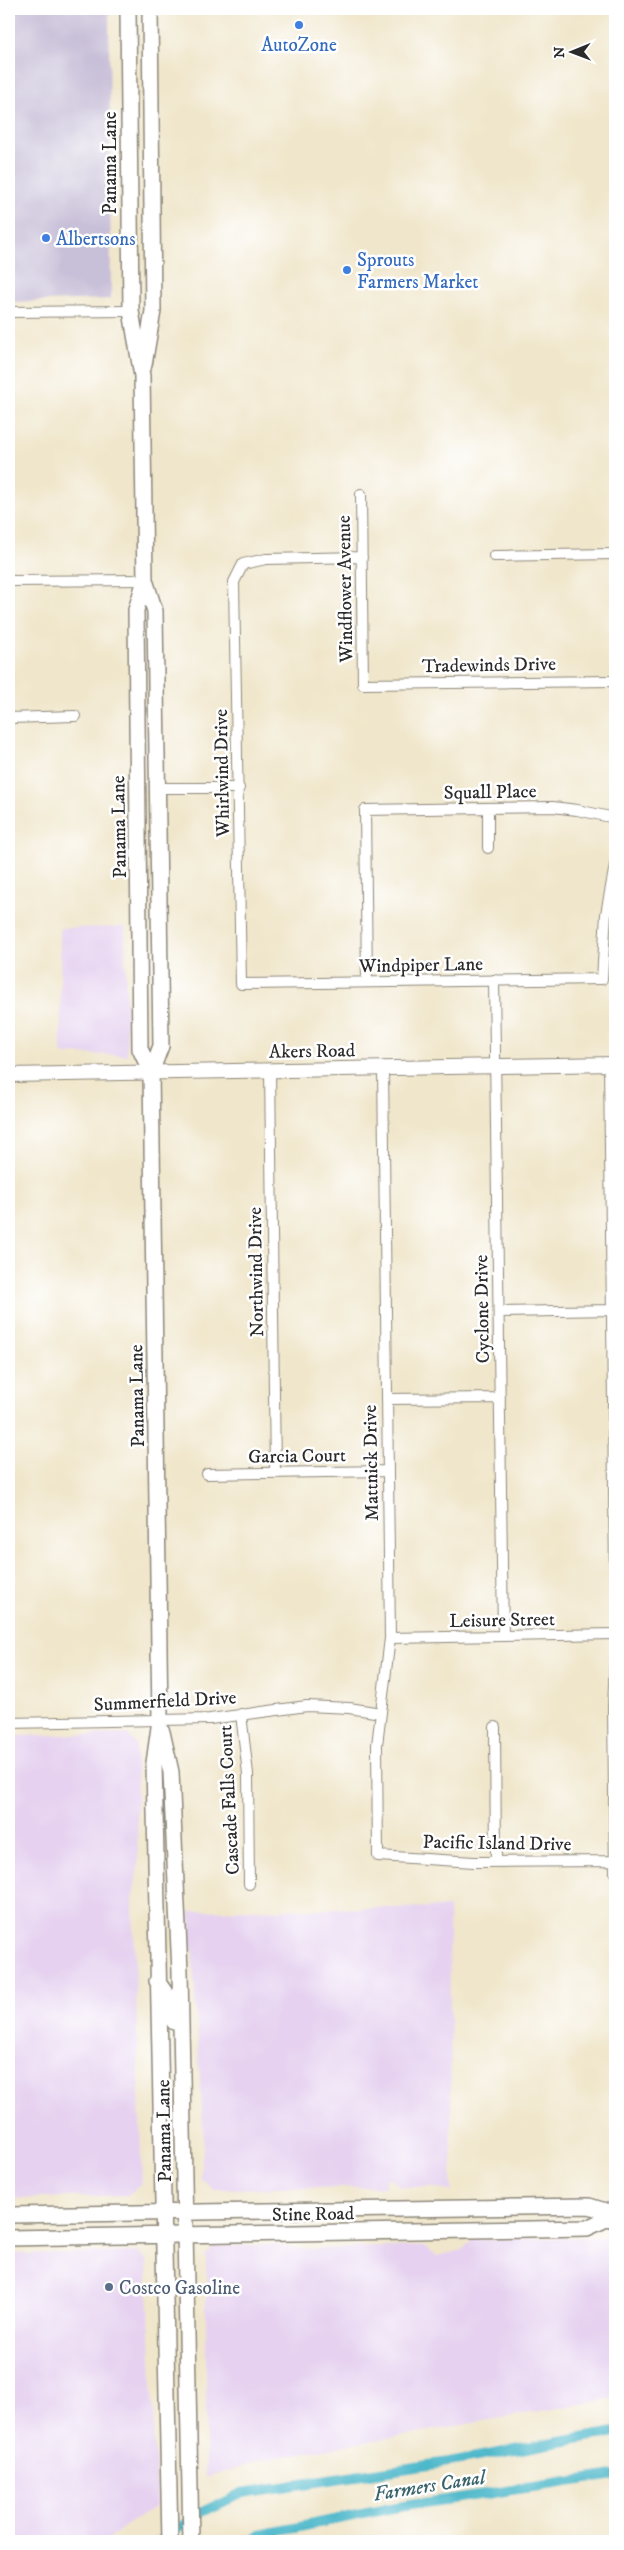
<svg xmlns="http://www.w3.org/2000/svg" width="624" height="2550" font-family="'IM FELL DW Pica',serif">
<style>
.built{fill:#e6d2f0}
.industrial{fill:#c8bfd8}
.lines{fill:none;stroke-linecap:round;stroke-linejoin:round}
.canal{stroke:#4db8ca;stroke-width:10}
.minor-casing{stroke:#8e887b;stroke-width:12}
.tertiary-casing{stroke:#8e887b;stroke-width:16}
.secondary-casing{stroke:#8e887b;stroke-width:18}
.minor{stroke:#fff;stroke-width:10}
.tertiary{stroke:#fff;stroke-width:14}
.secondary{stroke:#fff;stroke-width:15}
.shop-dot{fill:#3f7fe0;stroke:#fff;stroke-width:2}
.service-dot{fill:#5c6f8a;stroke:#fff;stroke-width:2}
.labels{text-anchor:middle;stroke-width:5;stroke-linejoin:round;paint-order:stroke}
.shop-label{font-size:19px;fill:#366cbe;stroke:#fff;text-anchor:start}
.street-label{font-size:19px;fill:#2b2b2b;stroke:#fff}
.service-label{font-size:19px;fill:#4e5e75;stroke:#fff;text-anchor:start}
.water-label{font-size:20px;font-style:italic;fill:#39636b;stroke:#fff}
</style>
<rect width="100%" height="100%" fill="#fff"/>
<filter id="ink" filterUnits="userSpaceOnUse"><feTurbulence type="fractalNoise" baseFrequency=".02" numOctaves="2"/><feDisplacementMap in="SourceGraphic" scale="10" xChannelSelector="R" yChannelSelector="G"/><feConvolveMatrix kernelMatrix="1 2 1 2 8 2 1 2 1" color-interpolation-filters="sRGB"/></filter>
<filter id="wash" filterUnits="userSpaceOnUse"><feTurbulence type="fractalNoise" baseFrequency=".0096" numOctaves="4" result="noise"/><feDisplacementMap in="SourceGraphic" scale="20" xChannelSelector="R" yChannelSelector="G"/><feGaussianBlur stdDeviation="1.12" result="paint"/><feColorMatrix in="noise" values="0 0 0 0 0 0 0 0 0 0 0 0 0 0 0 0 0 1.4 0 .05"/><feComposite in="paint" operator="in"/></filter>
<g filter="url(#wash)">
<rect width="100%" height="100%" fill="#f0e6cb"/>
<path class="built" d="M 125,927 L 127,1055 L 61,1054 L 60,928 Z
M 127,1734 L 136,1743 L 138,1865 L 133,1899 L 142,2183 L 129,2195 L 9,2199 L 9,1736 Z
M 449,1907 L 452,2192 L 430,2187 L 400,2187 L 391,2179 L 385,2178 L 385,2187 L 213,2189 L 200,2177 L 204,2143 L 190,1911 Z
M 615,2237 L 615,2398 L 262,2460 L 206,2478 L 206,2255 L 215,2246 L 280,2245 L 310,2249 L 425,2246 L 436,2256 L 462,2250 L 472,2240 Z
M 138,2252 L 147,2261 L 157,2506 L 124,2527 L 107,2541 L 9,2541 L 9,2254 Z"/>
<path class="industrial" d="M 9,9 L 109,9 L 111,299 L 9,302 Z"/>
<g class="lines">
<path class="canal" d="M 160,2541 L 200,2513 L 242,2493 L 449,2462 L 615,2432
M 251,2541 L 260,2535 L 397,2507 L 615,2475"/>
</g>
</g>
<g filter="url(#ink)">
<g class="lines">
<defs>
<path id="minor" d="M 9,312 L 131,311
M 361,494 L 363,684 L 615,681
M 494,556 L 615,554
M 362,557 L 266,559 L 243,564 L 234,582 L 241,984 L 602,979 L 606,914 L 615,865
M 9,581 L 145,580
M 9,718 L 75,716
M 156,788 L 239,788
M 488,808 L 488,848
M 494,980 L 503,1636
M 367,982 L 365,810 L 553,807 L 577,810 L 615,818
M 609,1064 L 615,1573
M 383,1068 L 390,1638 L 377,1745 L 378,1856 L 474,1862 L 615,1861
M 270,1070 L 275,1473
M 499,1312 L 612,1310
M 387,1399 L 500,1398
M 207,1474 L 388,1471
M 390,1638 L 615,1634
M 615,1662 L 613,1708 L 615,1873
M 241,1714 L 248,1774 L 249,1884
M 9,1723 L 210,1719 L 307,1706 L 349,1708 L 381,1713
M 495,1727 L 496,1862"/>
<path id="tertiary" d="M 9,1075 L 615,1064"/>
<path id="secondary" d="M 128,9 L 131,311 L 142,376 L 145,580 L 136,610 L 140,1049 L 151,1072
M 144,365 L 153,311 L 150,9
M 145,580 L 155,611 L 161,1046 L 151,1072 L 160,1720 L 154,1763 L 170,2541
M 162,1732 L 171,1772 L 180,1972 L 191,2541
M 157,1981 L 169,1998 L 174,2022
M 9,2215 L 589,2206 L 615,2214
M 9,2238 L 587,2228 L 615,2215"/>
</defs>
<use href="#minor" class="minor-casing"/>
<use href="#tertiary" class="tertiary-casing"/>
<use href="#secondary" class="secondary-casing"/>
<use href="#minor" class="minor"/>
<use href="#tertiary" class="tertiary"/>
<use href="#secondary" class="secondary"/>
</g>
</g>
<g class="shop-dot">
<circle cx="299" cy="25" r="5"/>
<circle cx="46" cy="238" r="5"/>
<circle cx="347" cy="270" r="5"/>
</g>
<circle class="service-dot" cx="109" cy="2287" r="5"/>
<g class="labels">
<g class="shop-label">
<text x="299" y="51" text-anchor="middle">AutoZone</text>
<text x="56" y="245">Albertsons</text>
<text x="357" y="266">Sprouts<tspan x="357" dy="22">Farmers Market</tspan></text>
</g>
<g class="street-label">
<text transform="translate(109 163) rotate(-90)" y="7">Panama Lane</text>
<text transform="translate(344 589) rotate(-91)" y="7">Windflower Avenue</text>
<text transform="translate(489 664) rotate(-1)" y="7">Tradewinds Drive</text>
<text transform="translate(221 773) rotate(-91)" y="7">Whirlwind Drive</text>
<text transform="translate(490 791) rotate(-1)" y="7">Squall Place</text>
<text transform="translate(118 827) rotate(-91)" y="7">Panama Lane</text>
<text transform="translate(421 964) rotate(-1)" y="7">Windpiper Lane</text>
<text transform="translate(312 1050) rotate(-1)" y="7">Akers Road</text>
<text transform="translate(255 1272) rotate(-91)" y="7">Northwind Drive</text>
<text transform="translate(481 1309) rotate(-91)" y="7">Cyclone Drive</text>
<text transform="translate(136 1396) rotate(-91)" y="7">Panama Lane</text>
<text transform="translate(297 1455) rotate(-1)" y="7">Garcia Court</text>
<text transform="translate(370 1463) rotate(-91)" y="7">Mattnick Drive</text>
<text transform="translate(502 1619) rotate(-1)" y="7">Leisure Street</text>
<text transform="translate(165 1700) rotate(-3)" y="7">Summerfield Drive</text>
<text transform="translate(228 1800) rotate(-93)" y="7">Cascade Falls Court</text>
<text transform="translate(497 1842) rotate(1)" y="7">Pacific Island Drive</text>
<text transform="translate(163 2131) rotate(-91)" y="7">Panama Lane</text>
<text transform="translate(313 2213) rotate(-1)" y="7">Stine Road</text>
</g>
<g class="service-label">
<text x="119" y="2294">Costco Gasoline</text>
</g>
<g class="water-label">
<text transform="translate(429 2485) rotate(-9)" y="7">Farmers Canal</text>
</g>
</g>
<rect width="624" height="2550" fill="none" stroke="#fff" stroke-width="30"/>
<g transform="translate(572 52) rotate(269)" stroke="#ffffff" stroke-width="4" paint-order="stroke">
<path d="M0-4L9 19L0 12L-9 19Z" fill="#2b2b2b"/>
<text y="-8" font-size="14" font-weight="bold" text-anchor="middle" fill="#2b2b2b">N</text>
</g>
</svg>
